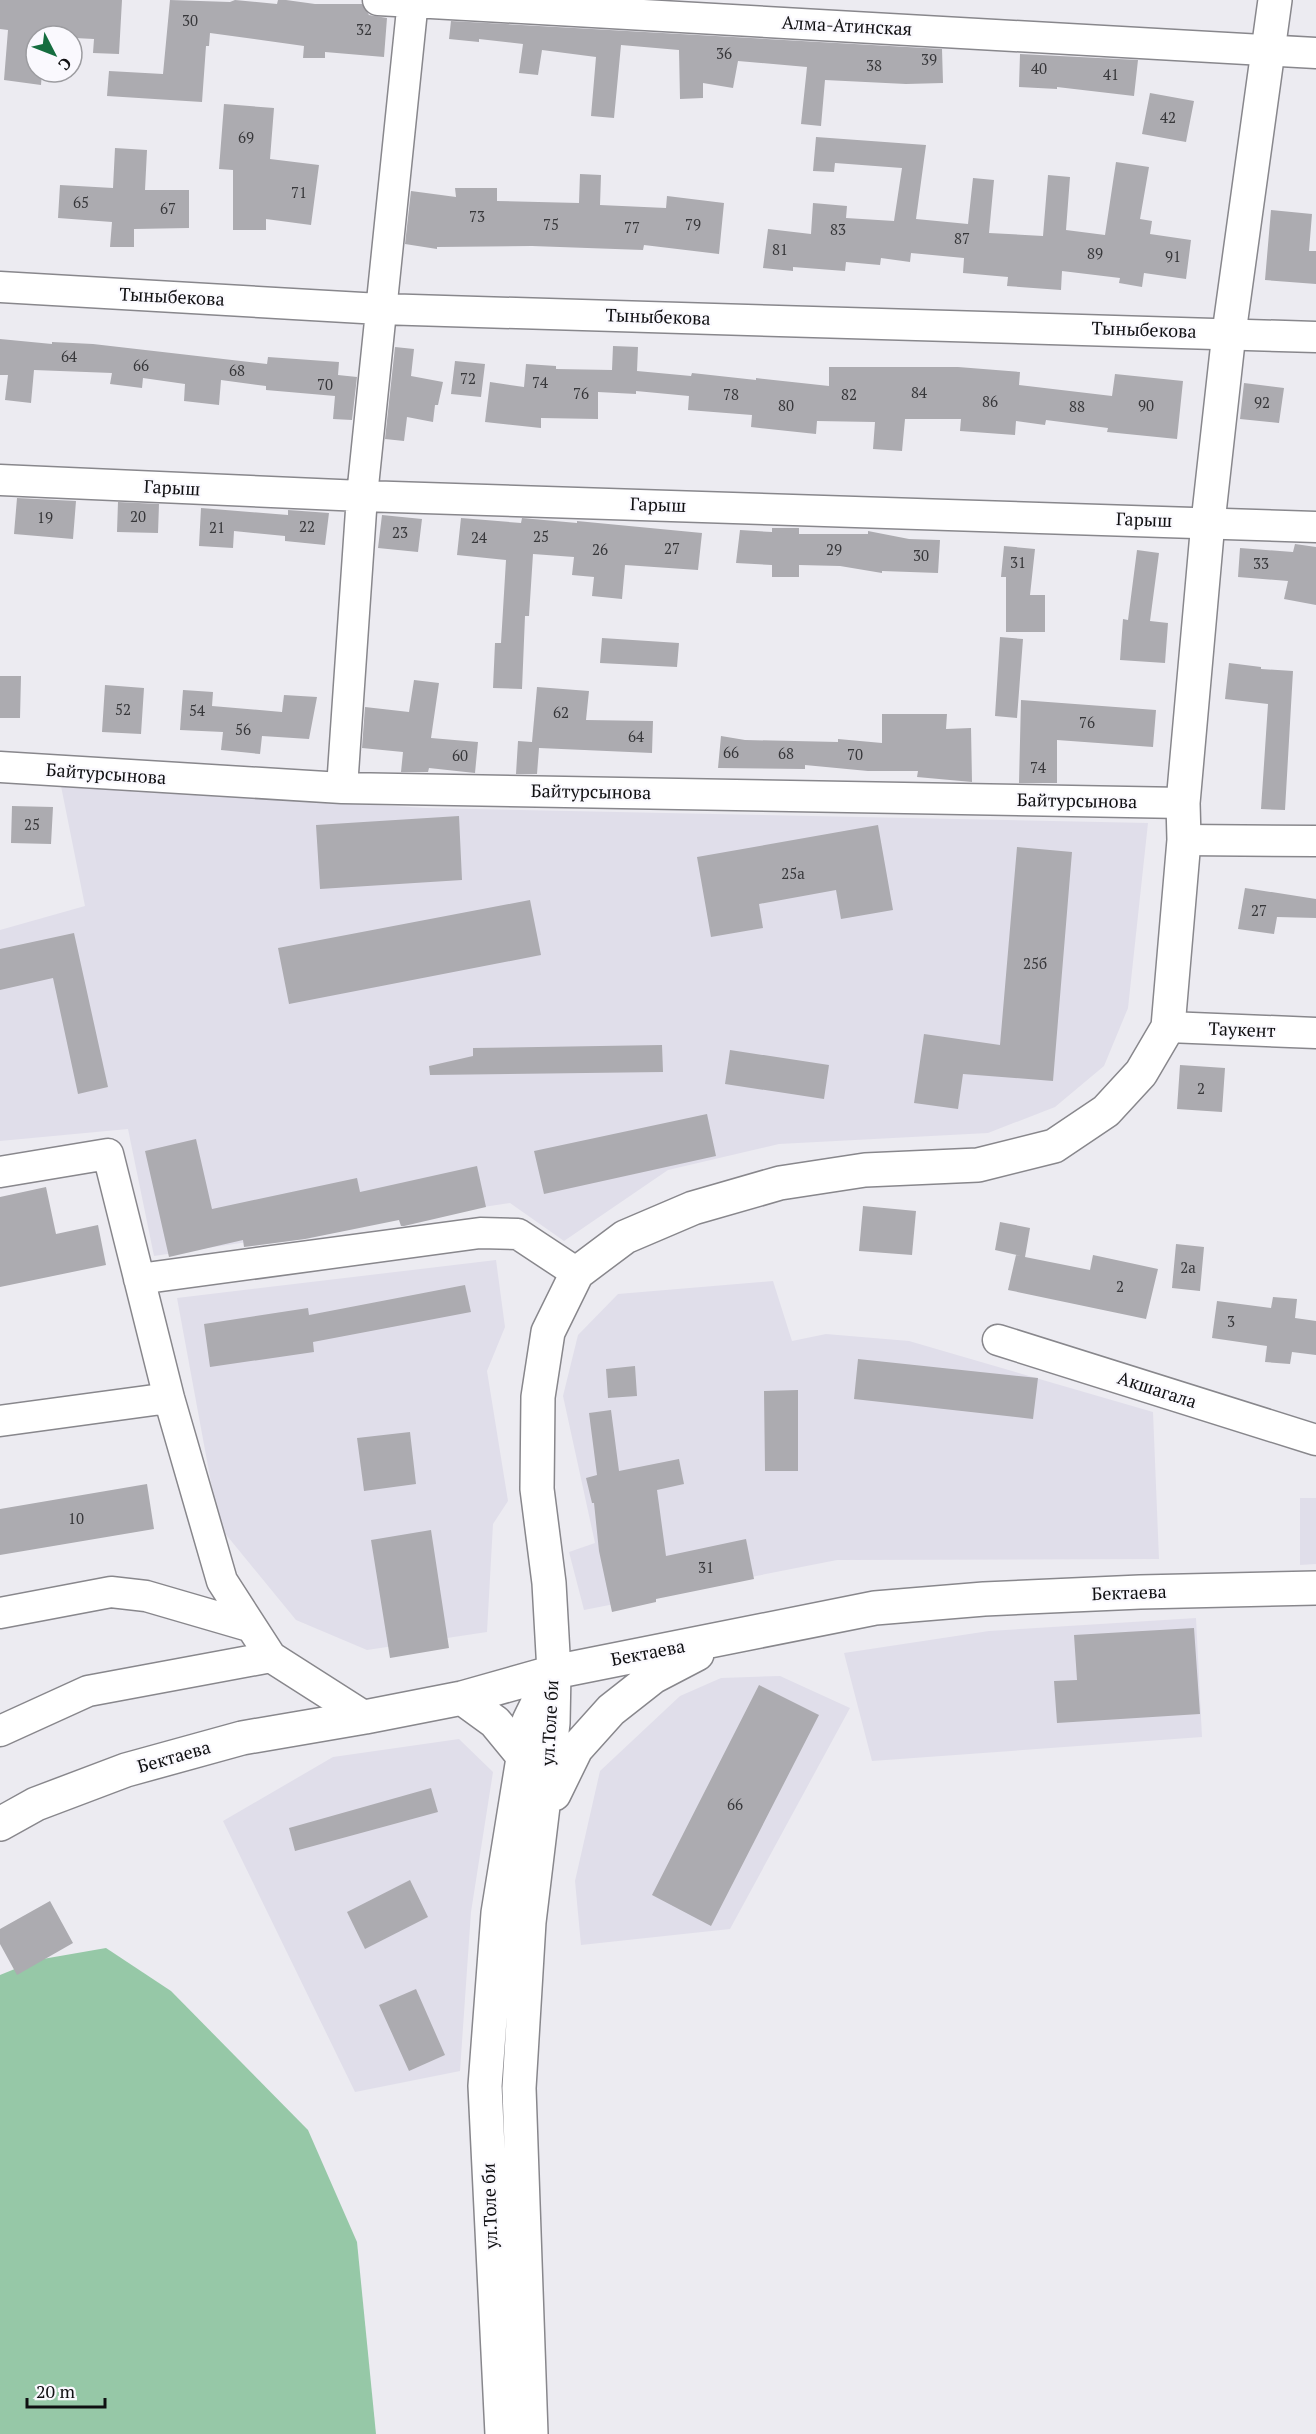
<svg xmlns="http://www.w3.org/2000/svg" width="1316" height="2434" font-family="'PT Serif',serif">
<style>
.built{fill:#e0deea}
.green{fill:#96c8a7}
.building{fill:#acabb0}
.lines{fill:none;stroke-linecap:round;stroke-linejoin:round}
.street-casing{stroke:#88878c;stroke-width:33}
.secondary-casing{stroke:#88878c;stroke-width:36}
.street{stroke:#fff;stroke-width:30}
.secondary{stroke:#fff;stroke-width:33}
.labels{text-anchor:middle;stroke-width:4.5;stroke-linejoin:round;paint-order:stroke}
.number-label{font-size:15px;fill:#37373a}
.street-label{font-size:18px;fill:#101012;stroke:#faf9fe}
</style>
<rect width="100%" height="100%" fill="#ecebf1"/>
<path class="built" d="M 61,786 L 426,808 L 1148,823 L 1128,1008 L 1104,1066 L 1055,1107 L 988,1133 L 779,1144 L 668,1170 L 564,1241 L 510,1203 L 154,1256 L 128,1129 L 0,1141 L 0,930 L 85,906 Z
M 496,1260 L 505,1327 L 487,1371 L 508,1501 L 493,1524 L 487,1632 L 367,1650 L 296,1620 L 219,1526 L 177,1298 Z
M 773,1281 L 792,1341 L 826,1334 L 909,1341 L 1153,1412 L 1159,1559 L 837,1560 L 584,1610 L 569,1552 L 595,1543 L 563,1396 L 578,1335 L 618,1294 Z
M 1300,1498 L 1316,1498 L 1316,1564 L 1300,1565 Z
M 1196,1618 L 1202,1737 L 872,1761 L 844,1653 L 989,1631 Z
M 780,1676 L 850,1708 L 730,1929 L 581,1945 L 575,1881 L 600,1771 L 680,1696 L 721,1678 Z
M 459,1739 L 493,1772 L 471,1912 L 460,2071 L 355,2092 L 223,1821 L 333,1757 Z"/>
<path class="green" d="M 106,1948 L 171,1991 L 308,2130 L 357,2242 L 376,2434 L 0,2434 L 0,1975 L 37,1960 Z"/>
<path class="building" d="M 0,0 L 122,0 L 119,54 L 93,53 L 94,39 L 36,36 L 36,72 L 42,72 L 41,85 L 4,80 L 8,30 L 0,29 Z
M 170,0 L 230,2 L 235,0 L 277,4 L 278,0 L 286,0 L 315,4 L 362,4 L 369,15 L 387,18 L 384,57 L 325,52 L 325,58 L 303,58 L 304,46 L 210,33 L 209,46 L 206,46 L 202,102 L 107,96 L 109,71 L 163,74 Z
M 451,21 L 942,49 L 943,83 L 906,84 L 825,80 L 821,126 L 801,124 L 807,67 L 738,61 L 733,88 L 703,83 L 703,98 L 680,99 L 679,50 L 621,45 L 614,118 L 591,116 L 596,57 L 542,50 L 538,75 L 519,73 L 523,44 L 479,39 L 479,42 L 449,39 Z
M 1020,54 L 1138,60 L 1134,96 L 1057,87 L 1057,89 L 1019,87 Z
M 1150,93 L 1194,101 L 1186,142 L 1142,134 Z
M 224,104 L 274,108 L 270,159 L 319,165 L 311,225 L 266,219 L 266,230 L 233,230 L 233,170 L 219,169 Z
M 816,137 L 926,145 L 916,219 L 968,224 L 973,178 L 994,180 L 989,233 L 1043,236 L 1048,175 L 1070,177 L 1066,230 L 1105,235 L 1116,162 L 1149,167 L 1140,219 L 1152,221 L 1150,234 L 1191,240 L 1186,279 L 1144,273 L 1142,287 L 1119,283 L 1120,278 L 1062,271 L 1061,290 L 1007,286 L 1008,277 L 963,273 L 964,258 L 911,253 L 910,262 L 881,258 L 880,265 L 846,262 L 845,271 L 793,267 L 793,271 L 763,268 L 768,229 L 811,234 L 813,203 L 847,206 L 846,218 L 894,221 L 902,168 L 835,163 L 834,172 L 813,171 Z
M 115,148 L 147,150 L 145,190 L 189,190 L 189,228 L 134,229 L 134,247 L 110,247 L 112,222 L 58,218 L 60,185 L 113,188 Z
M 580,174 L 601,175 L 600,205 L 666,208 L 667,196 L 724,203 L 719,254 L 644,245 L 643,250 L 532,246 L 437,247 L 437,249 L 405,244 L 411,191 L 456,197 L 455,188 L 497,188 L 497,201 L 579,203 Z
M 1271,210 L 1312,214 L 1309,251 L 1316,251 L 1316,284 L 1265,280 Z
M 0,339 L 52,344 L 52,342 L 93,344 L 267,364 L 268,357 L 339,362 L 338,375 L 357,377 L 352,420 L 333,419 L 335,396 L 266,390 L 266,386 L 221,380 L 219,405 L 184,401 L 185,384 L 143,378 L 142,388 L 110,384 L 112,373 L 34,370 L 31,403 L 5,400 L 8,375 L 0,375 Z
M 613,346 L 638,347 L 637,371 L 691,376 L 692,373 L 756,380 L 756,378 L 829,386 L 829,367 L 958,367 L 1020,372 L 1019,385 L 1112,396 L 1115,374 L 1183,381 L 1177,439 L 1107,432 L 1108,428 L 1046,420 L 1045,425 L 1016,421 L 1015,435 L 960,431 L 961,419 L 905,419 L 902,451 L 873,449 L 875,422 L 817,421 L 816,434 L 751,427 L 752,415 L 688,410 L 689,396 L 636,391 L 636,394 L 598,392 L 598,419 L 541,418 L 541,428 L 485,422 L 490,382 L 524,387 L 526,364 L 556,366 L 556,369 L 612,370 Z
M 395,347 L 414,349 L 411,376 L 443,382 L 438,405 L 435,405 L 433,422 L 407,417 L 404,441 L 385,439 Z
M 455,361 L 485,364 L 481,397 L 451,394 Z
M 1244,383 L 1284,388 L 1279,423 L 1240,419 Z
M 17,498 L 76,501 L 73,539 L 14,534 Z
M 118,502 L 159,504 L 158,533 L 117,532 Z
M 201,508 L 288,515 L 288,510 L 329,513 L 325,545 L 285,541 L 285,536 L 234,531 L 233,548 L 199,546 Z
M 382,515 L 422,519 L 418,552 L 378,548 Z
M 461,518 L 521,523 L 522,518 L 577,523 L 577,521 L 702,533 L 698,570 L 625,565 L 622,599 L 592,596 L 594,577 L 572,575 L 574,557 L 533,554 L 529,616 L 525,616 L 522,689 L 493,688 L 495,643 L 501,643 L 506,560 L 457,555 Z
M 772,528 L 799,528 L 799,534 L 868,534 L 868,531 L 909,539 L 940,540 L 938,573 L 882,571 L 882,573 L 840,566 L 799,565 L 799,577 L 772,577 L 772,565 L 736,563 L 740,530 L 772,532 Z
M 1295,544 L 1316,547 L 1316,605 L 1284,599 L 1288,581 L 1238,577 L 1240,548 L 1293,552 Z
M 1004,546 L 1035,549 L 1030,595 L 1045,595 L 1045,632 L 1006,632 L 1006,577 L 1001,577 Z
M 1137,550 L 1159,553 L 1150,621 L 1168,623 L 1165,663 L 1120,660 L 1123,619 L 1128,620 Z
M 1000,637 L 1023,639 L 1017,718 L 995,716 Z
M 602,638 L 679,643 L 677,667 L 600,663 Z
M 1229,663 L 1261,667 L 1261,669 L 1293,671 L 1285,810 L 1261,809 L 1268,704 L 1225,699 Z
M 0,676 L 21,676 L 20,718 L 0,718 Z
M 414,680 L 439,683 L 431,738 L 478,742 L 475,773 L 429,768 L 428,772 L 401,772 L 403,752 L 362,748 L 365,707 L 409,712 Z
M 105,685 L 144,688 L 141,734 L 102,732 Z
M 537,687 L 589,691 L 586,720 L 653,721 L 652,753 L 539,748 L 537,774 L 516,774 L 518,741 L 532,742 Z
M 183,690 L 213,692 L 212,706 L 282,712 L 284,695 L 317,697 L 309,739 L 262,736 L 260,754 L 221,750 L 223,732 L 180,730 Z
M 1021,700 L 1156,710 L 1153,747 L 1057,740 L 1057,783 L 1019,783 Z
M 882,714 L 947,714 L 946,729 L 971,728 L 972,782 L 917,777 L 918,771 L 868,771 L 805,765 L 805,769 L 718,768 L 721,736 L 745,740 L 838,742 L 838,739 L 882,743 Z
M 12,806 L 53,807 L 51,844 L 11,843 Z
M 459,816 L 462,880 L 320,889 L 316,825 Z
M 878,825 L 893,910 L 841,919 L 836,890 L 759,904 L 763,928 L 711,937 L 697,857 Z
M 1017,847 L 1072,852 L 1053,1081 L 963,1074 L 958,1109 L 914,1103 L 924,1034 L 1000,1045 Z
M 1245,888 L 1316,899 L 1316,918 L 1277,917 L 1274,934 L 1238,929 Z
M 530,900 L 541,955 L 289,1004 L 278,948 Z
M 74,933 L 108,1087 L 78,1094 L 53,978 L 0,990 L 0,949 Z
M 662,1045 L 663,1072 L 430,1075 L 429,1066 L 473,1056 L 473,1048 Z
M 730,1050 L 829,1065 L 824,1099 L 725,1084 Z
M 1180,1065 L 1225,1068 L 1222,1112 L 1177,1109 Z
M 707,1114 L 716,1156 L 544,1194 L 534,1151 Z
M 196,1139 L 212,1209 L 357,1178 L 360,1192 L 477,1166 L 486,1207 L 404,1226 L 401,1226 L 399,1220 L 305,1239 L 244,1247 L 243,1240 L 169,1257 L 145,1151 Z
M 46,1187 L 56,1234 L 98,1225 L 106,1265 L 0,1287 L 0,1197 Z
M 863,1206 L 916,1211 L 912,1255 L 859,1251 Z
M 1000,1222 L 1030,1228 L 1025,1257 L 1090,1270 L 1093,1255 L 1158,1269 L 1146,1319 L 1008,1290 L 1016,1255 L 1021,1256 L 995,1250 Z
M 1176,1244 L 1204,1247 L 1200,1291 L 1172,1288 Z
M 465,1285 L 471,1312 L 313,1342 L 314,1352 L 210,1367 L 204,1324 L 308,1308 L 309,1315 Z
M 1273,1297 L 1297,1299 L 1295,1318 L 1316,1321 L 1316,1355 L 1292,1352 L 1290,1364 L 1265,1362 L 1267,1346 L 1212,1338 L 1217,1301 L 1271,1308 Z
M 858,1359 L 1038,1378 L 1033,1419 L 854,1399 Z
M 635,1366 L 637,1396 L 608,1398 L 606,1369 Z
M 798,1390 L 798,1471 L 765,1471 L 764,1391 Z
M 611,1410 L 619,1471 L 679,1459 L 684,1484 L 657,1490 L 666,1556 L 746,1539 L 754,1579 L 656,1599 L 656,1602 L 612,1612 L 599,1551 L 594,1503 L 592,1503 L 586,1478 L 597,1475 L 589,1413 Z
M 410,1432 L 416,1484 L 364,1491 L 357,1438 Z
M 147,1484 L 154,1529 L 0,1555 L 0,1509 Z
M 431,1530 L 449,1648 L 390,1658 L 371,1540 Z
M 1194,1628 L 1200,1714 L 1057,1723 L 1054,1681 L 1077,1680 L 1074,1635 Z
M 759,1685 L 819,1715 L 711,1926 L 652,1895 Z
M 431,1788 L 438,1812 L 295,1851 L 289,1828 Z
M 410,1880 L 428,1917 L 365,1949 L 347,1912 Z
M 50,1901 L 73,1943 L 17,1975 L 0,1944 L 0,1929 Z
M 416,1989 L 445,2055 L 409,2071 L 379,2005 Z"/>
<g class="lines">
<defs>
<path id="street" d="M 378,0 L 1316,53
M 0,287 L 380,309 L 1316,337
M 0,480 L 362,496 L 1316,527
M 0,767 L 342,788 L 1183,803
M 342,788 L 362,496 L 413,0
M 1184,840 L 1316,841
M 1168,1027 L 1316,1033
M 0,1172 L 108,1154 L 169,1398 L 222,1581 L 271,1657 L 365,1717
M 139,1279 L 480,1233 L 518,1234 L 577,1273
M 998,1340 L 1316,1440
M 0,1421 L 169,1398
M 0,1613 L 111,1592 L 146,1596 L 249,1626
M 0,1731 L 88,1691 L 271,1657"/>
<path id="secondary" d="M 462,1698 L 495,1722 L 523,1756
M 554,1794 L 576,1749 L 611,1710 L 653,1677 L 697,1654
M 0,1824 L 36,1804 L 126,1770 L 242,1738 L 365,1717 L 462,1698 L 554,1672 L 875,1608 L 984,1599 L 1140,1592 L 1316,1588
M 502,2434 L 485,2086 L 498,1913 L 529,1721 L 550,1678
M 531,2434 L 519,2088 L 529,1922 L 553,1723 L 554,1672 L 549,1583 L 537,1489 L 538,1397 L 548,1332 L 577,1273 L 625,1237 L 693,1208 L 780,1183 L 865,1170 L 978,1165 L 1054,1146 L 1106,1111 L 1141,1073 L 1168,1027 L 1184,840 L 1183,803 L 1208,522 L 1229,333 L 1275,0"/>
</defs>
<use href="#street" class="street-casing"/>
<use href="#secondary" class="secondary-casing"/>
<use href="#street" class="street"/>
<use href="#secondary" class="secondary"/>
</g>
<g class="labels">
<g class="number-label">
<text x="190" y="26">30</text>
<text x="364" y="35">32</text>
<text x="724" y="59">36</text>
<text x="929" y="65">39</text>
<text x="874" y="71">38</text>
<text x="1039" y="74">40</text>
<text x="1111" y="80">41</text>
<text x="1168" y="123">42</text>
<text x="246" y="143">69</text>
<text x="299" y="198">71</text>
<text x="81" y="208">65</text>
<text x="168" y="214">67</text>
<text x="477" y="222">73</text>
<text x="551" y="230">75</text>
<text x="693" y="230">79</text>
<text x="632" y="233">77</text>
<text x="838" y="235">83</text>
<text x="962" y="244">87</text>
<text x="780" y="255">81</text>
<text x="1095" y="259">89</text>
<text x="1173" y="262">91</text>
<text x="69" y="362">64</text>
<text x="141" y="371">66</text>
<text x="237" y="376">68</text>
<text x="468" y="384">72</text>
<text x="540" y="388">74</text>
<text x="325" y="390">70</text>
<text x="919" y="398">84</text>
<text x="581" y="399">76</text>
<text x="731" y="400">78</text>
<text x="849" y="400">82</text>
<text x="990" y="407">86</text>
<text x="1262" y="408">92</text>
<text x="786" y="411">80</text>
<text x="1146" y="411">90</text>
<text x="1077" y="412">88</text>
<text x="138" y="522">20</text>
<text x="45" y="523">19</text>
<text x="307" y="532">22</text>
<text x="217" y="533">21</text>
<text x="400" y="538">23</text>
<text x="541" y="542">25</text>
<text x="479" y="543">24</text>
<text x="672" y="554">27</text>
<text x="600" y="555">26</text>
<text x="834" y="555">29</text>
<text x="921" y="561">30</text>
<text x="1018" y="568">31</text>
<text x="1261" y="569">33</text>
<text x="123" y="715">52</text>
<text x="197" y="716">54</text>
<text x="561" y="718">62</text>
<text x="1087" y="728">76</text>
<text x="243" y="735">56</text>
<text x="636" y="742">64</text>
<text x="731" y="758">66</text>
<text x="786" y="759">68</text>
<text x="855" y="760">70</text>
<text x="460" y="761">60</text>
<text x="1038" y="773">74</text>
<text x="32" y="830">25</text>
<text x="793" y="879">25а</text>
<text x="1259" y="916">27</text>
<text x="1035" y="969">25б</text>
<text x="1201" y="1094">2</text>
<text x="1188" y="1273">2а</text>
<text x="1120" y="1292">2</text>
<text x="1231" y="1327">3</text>
<text x="76" y="1524">10</text>
<text x="706" y="1573">31</text>
<text x="735" y="1810">66</text>
</g>
<g class="street-label">
<text transform="translate(847 26) rotate(3)" y="6">Алма-Атинская</text>
<text transform="translate(172 297) rotate(3)" y="6">Тыныбекова</text>
<text transform="translate(658 317) rotate(2)" y="6">Тыныбекова</text>
<text transform="translate(1144 330) rotate(2)" y="6">Тыныбекова</text>
<text transform="translate(172 488) rotate(3)" y="6">Гарыш</text>
<text transform="translate(658 505) rotate(2)" y="6">Гарыш</text>
<text transform="translate(1144 520) rotate(2)" y="6">Гарыш</text>
<text transform="translate(106 774) rotate(4)" y="6">Байтурсынова</text>
<text transform="translate(591 792) rotate(1)" y="6">Байтурсынова</text>
<text transform="translate(1077 801) rotate(1)" y="6">Байтурсынова</text>
<text transform="translate(1242 1030) rotate(2)" y="6">Таукент</text>
<text transform="translate(1157 1390) rotate(18)" y="6">Акшагала</text>
<text transform="translate(1129 1593) rotate(-2)" y="6">Бектаева</text>
<text transform="translate(648 1653) rotate(-11)" y="6">Бектаева</text>
<text transform="translate(550 1723) rotate(-87)" y="6">ул.Толе би</text>
<text transform="translate(174 1757) rotate(-16)" y="6">Бектаева</text>
<text transform="translate(490 2206) rotate(-92)" y="6">ул.Толе би</text>
</g>
</g>
<g transform="translate(54 54) rotate(132)"><circle r="28" fill="#faf9fe" stroke="#9c9ca0" stroke-width="1.5"/>
<path d="M0-4.5L10 22L0 15L-10 22Z" fill="#156d3f"/>
<text y="-9" font-size="16" font-weight="bold" text-anchor="middle" fill="#101012">С</text>
</g>
<path d="M27 2398v9h78v-9" fill="none" stroke="#101012" stroke-width="3"/>
<text x="36" y="2398" font-size="18" fill="#101012" stroke="#faf9fe" stroke-width="4.5" paint-order="stroke">20 m</text>
</svg>
